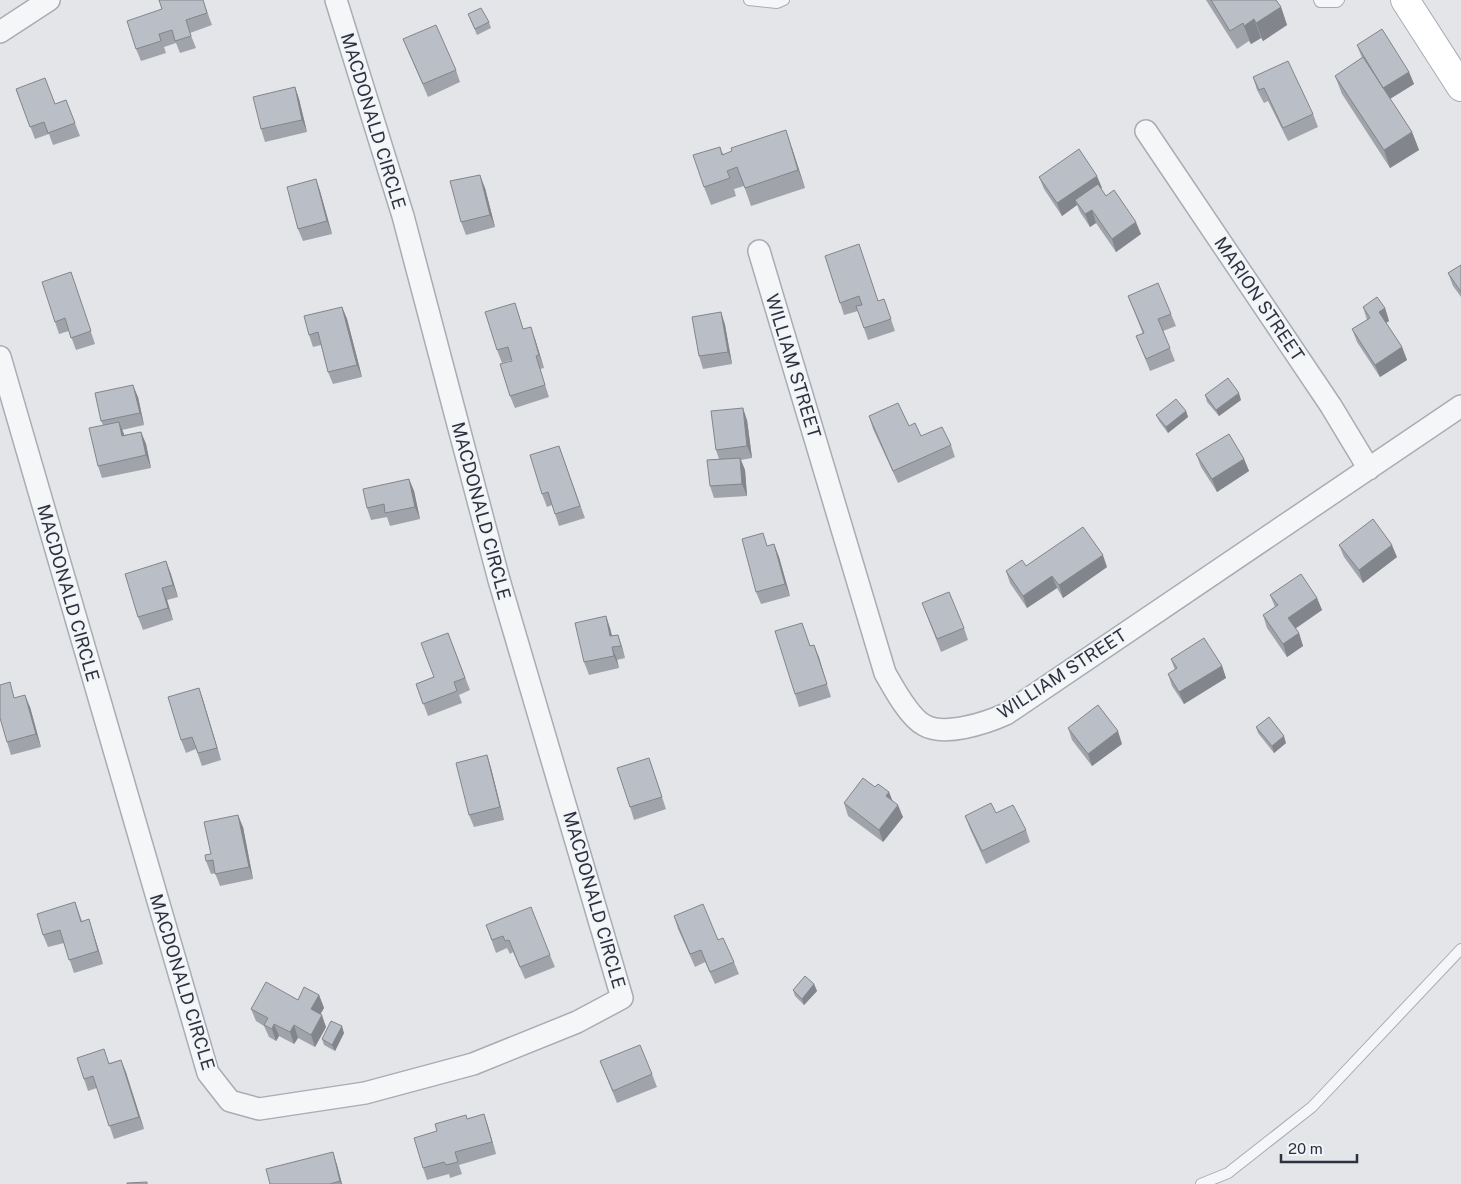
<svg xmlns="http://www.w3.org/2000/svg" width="1461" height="1184" font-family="'Public Sans',sans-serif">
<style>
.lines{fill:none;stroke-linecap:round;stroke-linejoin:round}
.service-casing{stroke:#a8acb3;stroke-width:12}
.minor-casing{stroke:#a8acb3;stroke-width:24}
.secondary-casing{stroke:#a8acb3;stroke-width:30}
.service{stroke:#f5f6f8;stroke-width:10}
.minor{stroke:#f5f6f8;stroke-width:21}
.secondary{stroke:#fff;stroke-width:28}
.wall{fill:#a0a3aa}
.shaded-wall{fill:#82858b}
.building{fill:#babec6;stroke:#82858b}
.labels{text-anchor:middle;stroke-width:4;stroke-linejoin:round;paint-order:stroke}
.street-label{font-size:18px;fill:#2c3240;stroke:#f2f4f7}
</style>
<rect width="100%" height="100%" fill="#e3e5e9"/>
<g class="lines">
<defs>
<path id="service" d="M 749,0 L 777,3 L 784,0
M 1319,0 L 1320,2 L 1337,2 L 1339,0
M 1201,1184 L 1228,1173 L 1312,1107 L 1461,949"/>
<path id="minor" d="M 0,32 L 49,0
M 1146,131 L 1331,406 L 1369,469
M 759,251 L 885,673 C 893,687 909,717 924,725 C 944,737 986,723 1006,714 L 1461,406
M 0,357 L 208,1073 L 230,1101 L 259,1109 L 365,1093 L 473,1064 L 577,1022 L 622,998 L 499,580 L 403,216 L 336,0"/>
<path id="secondary" d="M 1405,0 L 1461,87"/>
</defs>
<use href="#service" class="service-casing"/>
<use href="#minor" class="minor-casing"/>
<use href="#secondary" class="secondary-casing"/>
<use href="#service" class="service"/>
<use href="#minor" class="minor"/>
<use href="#secondary" class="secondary"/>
</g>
<path class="wall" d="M 159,0 L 203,0 L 212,25 L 190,33 L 196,48 L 180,53 L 176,43 L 164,47 L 166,53 L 141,61 L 136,49 L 162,9 Z
M 1206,0 L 1276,0 L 1281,7 L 1287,25 L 1263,41 L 1261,38 L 1251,44 L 1249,41 L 1237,49 Z
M 468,14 L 489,22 L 491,28 L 477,35 Z
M 403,39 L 456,70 L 460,82 L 428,97 L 408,51 Z
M 1357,45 L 1409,72 L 1414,84 L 1390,99 L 1412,132 L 1419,150 L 1390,168 L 1342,94 L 1335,76 L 1362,58 Z
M 1253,77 L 1313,114 L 1318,127 L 1288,141 L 1268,101 L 1264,103 L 1257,90 Z
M 295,87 L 299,99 L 307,132 L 265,142 L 261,129 Z
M 16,89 L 55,104 L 66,100 L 80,136 L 53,145 L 49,134 L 35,139 Z
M 720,147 L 723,154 L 792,148 L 805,188 L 751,206 L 744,186 L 734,189 L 736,196 L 711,205 L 704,187 Z
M 1039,177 L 1102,188 L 1101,189 L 1106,196 L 1141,234 L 1116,252 L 1096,223 L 1090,227 L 1080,212 L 1077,205 L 1062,216 L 1044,189 Z
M 316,179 L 320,191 L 332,234 L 303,241 L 298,229 Z
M 485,188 L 495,227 L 466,235 L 461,222 Z
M 825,256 L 878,301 L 884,299 L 895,331 L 868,340 L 858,311 L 844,315 Z
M 1461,265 L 1461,297 L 1453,286 L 1448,273 Z
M 75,284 L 95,344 L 76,350 L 69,331 L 59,334 L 55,322 Z
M 1128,296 L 1171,314 L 1176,326 L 1163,331 L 1175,361 L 1150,371 L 1136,336 L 1143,334 Z
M 342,307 L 347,319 L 362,377 L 333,384 L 328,372 L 321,345 L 313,347 L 309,335 Z
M 1363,307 L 1385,308 L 1389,321 L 1386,323 L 1402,347 L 1407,360 L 1380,377 L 1357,342 L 1352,329 L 1367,320 Z
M 721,312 L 725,325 L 732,364 L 703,369 L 699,356 Z
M 519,315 L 523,329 L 535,339 L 544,368 L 540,369 L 549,397 L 515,408 L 510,396 L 512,361 L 512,360 L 502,363 L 497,350 Z
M 1205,395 L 1241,400 L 1219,416 L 1207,402 Z
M 138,397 L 144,425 L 122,430 L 124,435 L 141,432 L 146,444 L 151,468 L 102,478 L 98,466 L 103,425 L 101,421 Z
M 1186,411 L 1188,417 L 1168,433 L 1159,421 L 1156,415 Z
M 869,416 L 909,426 L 921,436 L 951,445 L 955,457 L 898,483 L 873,429 Z
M 747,420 L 752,458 L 741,460 L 745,470 L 747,496 L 714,498 L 710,486 L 719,459 L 716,450 Z
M 559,446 L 585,518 L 559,526 L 552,505 L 547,507 L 542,494 Z
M 1196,454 L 1244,459 L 1249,471 L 1217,492 L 1201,467 Z
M 409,479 L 414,491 L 420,519 L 390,526 L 387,517 L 371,520 L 367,508 Z
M 774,544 L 779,557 L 790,596 L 761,604 L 756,592 L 768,546 Z
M 1339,545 L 1397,557 L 1363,583 L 1344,557 Z
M 166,561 L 178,597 L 167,600 L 173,620 L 143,630 L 138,617 Z
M 1026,566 L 1107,567 L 1063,598 L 1057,588 L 1027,608 L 1010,583 L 1006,571 Z
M 1270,595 L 1317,598 L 1322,610 L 1295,629 L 1299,633 L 1303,646 L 1287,657 L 1267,628 L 1263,615 L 1275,607 Z
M 922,603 L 964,628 L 968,640 L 941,652 Z
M 606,616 L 610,628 L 612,636 L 618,635 L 622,647 L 625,658 L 617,660 L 619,668 L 589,675 L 584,662 Z
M 802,623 L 810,646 L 814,645 L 831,697 L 799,707 L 795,694 Z
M 448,633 L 470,690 L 459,695 L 462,703 L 428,716 L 416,684 L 433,677 Z
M 1171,659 L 1222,666 L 1226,678 L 1184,704 L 1172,686 L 1168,674 L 1175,670 Z
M 199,688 L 203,700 L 221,760 L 202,766 L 196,749 L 186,753 L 181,740 Z
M 15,698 L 30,707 L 41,747 L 11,755 L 7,742 Z
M 1256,727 L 1286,743 L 1274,753 L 1258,733 Z
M 1068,728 L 1122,744 L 1092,766 L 1072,740 Z
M 487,755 L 491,768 L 504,820 L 474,827 L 469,815 Z
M 649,758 L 666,809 L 634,820 L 630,807 Z
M 875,787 L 889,792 L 892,800 L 903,817 L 883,842 L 848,816 L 844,803 Z
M 996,813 L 1026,830 L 1030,842 L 986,864 L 970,829 L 965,816 Z
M 243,827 L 253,879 L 220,886 L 215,873 L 211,874 L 206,861 L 211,854 Z
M 75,902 L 82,921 L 89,919 L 103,964 L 74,973 L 64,943 L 48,947 L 43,935 Z
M 674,916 L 718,940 L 734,962 L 739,974 L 715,984 L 705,962 L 695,967 L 678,929 Z
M 486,925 L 550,955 L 555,967 L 525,979 L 513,952 L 510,954 L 507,948 L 496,953 Z
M 814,984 L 817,991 L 804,1005 L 795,996 L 793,990 Z
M 319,995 L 324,1008 L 320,1014 L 326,1027 L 315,1047 L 298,1038 L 294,1044 L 279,1036 L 276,1041 L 269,1037 L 264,1026 L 256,1021 L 251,1009 Z
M 344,1033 L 335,1051 L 324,1045 L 322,1039 Z
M 77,1058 L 109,1063 L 121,1060 L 144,1129 L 114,1139 L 97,1088 L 88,1091 Z
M 600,1061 L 652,1074 L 657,1087 L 617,1103 Z
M 484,1114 L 496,1154 L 459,1165 L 462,1174 L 450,1178 L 449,1174 L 427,1180 L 423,1168 L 437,1131 L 467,1119 Z
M 333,1152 L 337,1165 L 342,1184 L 270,1184 Z"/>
<path class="shaded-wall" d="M 1281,7 L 1287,25 L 1263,41 L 1256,23 Z
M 1254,19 L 1261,38 L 1251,44 L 1244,26 Z
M 1409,72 L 1414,84 L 1388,100 L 1383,88 Z
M 295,87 L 299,99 L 307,132 L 302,120 Z
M 786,130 L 792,148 L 805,188 L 798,170 Z
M 1412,132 L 1419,150 L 1390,168 L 1384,150 Z
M 480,175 L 485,188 L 495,227 L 490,215 Z
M 1097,176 L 1102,188 L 1078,204 L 1075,200 L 1077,205 L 1062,216 L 1057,203 Z
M 316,179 L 320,191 L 332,234 L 327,221 Z
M 1092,210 L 1096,223 L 1090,227 L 1085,214 Z
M 1136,222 L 1141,234 L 1116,252 L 1112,239 Z
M 342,307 L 347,319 L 362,377 L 357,365 Z
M 1385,308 L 1389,321 L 1384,324 L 1379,312 Z
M 721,312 L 725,325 L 732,364 L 728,352 Z
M 531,327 L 535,339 L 544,368 L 539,355 Z
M 1402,347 L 1407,360 L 1380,377 L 1375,365 Z
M 133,385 L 138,397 L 144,425 L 140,413 Z
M 1239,393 L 1241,400 L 1219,416 L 1216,410 Z
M 743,408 L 747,420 L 752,458 L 747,446 Z
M 1186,411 L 1188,417 L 1168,433 L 1166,427 Z
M 119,422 L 124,434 L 127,448 L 122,436 Z
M 141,432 L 146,444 L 151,468 L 146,455 Z
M 740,458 L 745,470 L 747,496 L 742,484 Z
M 1244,459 L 1249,471 L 1217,492 L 1212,479 Z
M 409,479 L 414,491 L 420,519 L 415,507 Z
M 774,544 L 779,557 L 790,596 L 785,584 Z
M 1392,545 L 1397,557 L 1363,583 L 1359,570 Z
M 1103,555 L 1107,567 L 1063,598 L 1059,585 Z
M 166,561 L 171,574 L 178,597 L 173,585 Z
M 1052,576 L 1057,588 L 1027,608 L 1023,596 Z
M 162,588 L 167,600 L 173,620 L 168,608 Z
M 1317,598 L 1322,610 L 1293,630 L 1288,618 Z
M 606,616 L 610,628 L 615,649 L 610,636 Z
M 1299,633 L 1303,646 L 1287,657 L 1283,644 Z
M 618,635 L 622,647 L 625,658 L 621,646 Z
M 814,645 L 819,657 L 831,697 L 827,684 Z
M 612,647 L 617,660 L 619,668 L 614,656 Z
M 1222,666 L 1226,678 L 1184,704 L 1179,692 Z
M 199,688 L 203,700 L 221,760 L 217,748 Z
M 25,695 L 30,707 L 41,747 L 36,734 Z
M 1118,731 L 1122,744 L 1092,766 L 1088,754 Z
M 1284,736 L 1286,743 L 1274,753 L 1272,746 Z
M 487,755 L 491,768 L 504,820 L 500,807 Z
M 889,792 L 894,805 L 886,796 Z
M 898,805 L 903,817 L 883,842 L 879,830 Z
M 238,815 L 243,827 L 253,879 L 249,867 Z
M 89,919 L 93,932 L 103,964 L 98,951 Z
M 814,984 L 817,991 L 804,1005 L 802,999 Z
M 319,995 L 324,1008 L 316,1022 L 311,1009 Z
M 322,1015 L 326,1027 L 315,1047 L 311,1035 Z
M 274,1024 L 279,1036 L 276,1041 L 272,1029 Z
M 294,1025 L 298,1038 L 294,1044 L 290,1032 Z
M 342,1026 L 344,1033 L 335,1051 L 332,1045 Z
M 121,1060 L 126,1072 L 144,1129 L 139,1117 Z
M 484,1114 L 488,1126 L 496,1154 L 492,1142 Z
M 333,1152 L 337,1165 L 342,1184 L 341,1184 L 340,1181 Z"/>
<path class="building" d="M 159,0 L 203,0 L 207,13 L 186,20 L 191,36 L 175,41 L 172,30 L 159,34 L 161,41 L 136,49 L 127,21 L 162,9 Z
M 1211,0 L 1276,0 L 1281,7 L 1256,23 L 1254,19 L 1244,26 L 1243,23 L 1230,31 Z
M 481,8 L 489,22 L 475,29 L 468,14 Z
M 436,25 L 456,70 L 423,84 L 403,39 Z
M 1382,29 L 1409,72 L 1383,88 L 1357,45 Z
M 1363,57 L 1412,132 L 1384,150 L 1335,76 Z
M 1288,61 L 1313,114 L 1283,128 L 1264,88 L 1259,90 L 1253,77 Z
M 45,78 L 55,104 L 66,100 L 75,123 L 48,133 L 44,122 L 30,127 L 16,89 Z
M 295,87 L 302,120 L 261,129 L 253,97 Z
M 786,130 L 798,170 L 745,188 L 737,167 L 727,171 L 730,178 L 704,187 L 693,155 L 720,147 L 722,155 L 732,151 L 731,148 Z
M 1079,149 L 1097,176 L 1057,203 L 1039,177 Z
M 480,175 L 490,215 L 461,222 L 450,181 Z
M 316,179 L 327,221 L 298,229 L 287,187 Z
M 1098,184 L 1106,196 L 1114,190 L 1136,222 L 1112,239 L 1092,210 L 1085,214 L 1075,200 Z
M 859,244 L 878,301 L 884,299 L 891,319 L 864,328 L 856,306 L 862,305 L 859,296 L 840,303 L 825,256 Z
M 1461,265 L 1461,292 L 1448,273 Z
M 71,272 L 91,331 L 71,338 L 65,318 L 55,322 L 42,282 Z
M 1158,283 L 1171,314 L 1158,319 L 1170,348 L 1146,359 L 1136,336 L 1144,333 L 1128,296 Z
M 1377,297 L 1385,308 L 1379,312 L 1402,347 L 1375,365 L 1352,329 L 1370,318 L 1363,307 Z
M 515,303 L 523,329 L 531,327 L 539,355 L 536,356 L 545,385 L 510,396 L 500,364 L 512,361 L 508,347 L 497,350 L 485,312 Z
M 342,307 L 357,365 L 328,372 L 318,332 L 309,335 L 304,316 Z
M 721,312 L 728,352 L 699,356 L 692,317 Z
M 1228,378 L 1239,393 L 1216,410 L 1205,395 Z
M 133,385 L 140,413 L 101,421 L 95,393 Z
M 1176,399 L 1186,411 L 1166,427 L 1156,415 Z
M 898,403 L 909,426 L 915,423 L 921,436 L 942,427 L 951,445 L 893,471 L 869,416 Z
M 743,408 L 747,446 L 716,450 L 711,411 Z
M 119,422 L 122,436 L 141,432 L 146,455 L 98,466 L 89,428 Z
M 1229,434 L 1244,459 L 1212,479 L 1196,454 Z
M 559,446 L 580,506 L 555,514 L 548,492 L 542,494 L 530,455 Z
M 740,458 L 742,484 L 710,486 L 707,460 Z
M 409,479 L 415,507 L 385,513 L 384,504 L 367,508 L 363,489 Z
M 1373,519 L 1392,545 L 1359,570 L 1339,545 Z
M 1083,527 L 1103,555 L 1059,585 L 1052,576 L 1023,596 L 1006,571 L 1022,560 L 1026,566 Z
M 763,533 L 767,546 L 774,544 L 785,584 L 756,592 L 742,539 Z
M 166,561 L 173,585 L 162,588 L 168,608 L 138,617 L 125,574 Z
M 1301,574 L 1317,598 L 1288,618 L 1299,633 L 1283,644 L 1263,615 L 1278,605 L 1270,595 Z
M 949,592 L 964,628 L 937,639 L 922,603 Z
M 606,616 L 610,636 L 618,635 L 621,646 L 612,647 L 614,656 L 584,662 L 575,623 Z
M 802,623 L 810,646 L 814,645 L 827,684 L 795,694 L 775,631 Z
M 448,633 L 465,678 L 454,682 L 457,691 L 423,704 L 416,684 L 434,677 L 421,643 Z
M 1204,638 L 1222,666 L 1179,692 L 1168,674 L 1177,668 L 1171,659 Z
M 10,682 L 14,698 L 25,695 L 36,734 L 7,742 L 0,718 L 0,685 Z
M 199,688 L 217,748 L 198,753 L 192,737 L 181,740 L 168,697 Z
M 1098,705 L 1118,731 L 1088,754 L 1068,728 Z
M 1269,717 L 1284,736 L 1272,746 L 1256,727 Z
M 487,755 L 500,807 L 469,815 L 456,763 Z
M 649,758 L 662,797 L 630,807 L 617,768 Z
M 863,778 L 875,787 L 878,784 L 889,792 L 886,796 L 898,805 L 879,830 L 844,803 Z
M 991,803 L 996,813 L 1013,805 L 1026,830 L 982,851 L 965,816 Z
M 238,815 L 249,867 L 215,874 L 213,860 L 206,861 L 205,855 L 211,854 L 204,822 Z
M 75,902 L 81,922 L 89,919 L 98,951 L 69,960 L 60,930 L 43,935 L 37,914 Z
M 703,904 L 718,940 L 723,938 L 734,962 L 710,972 L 701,950 L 690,954 L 674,916 Z
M 531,907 L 550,955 L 520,967 L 509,940 L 505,941 L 503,936 L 492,940 L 486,925 Z
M 805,976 L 814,984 L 802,999 L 793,990 Z
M 266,982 L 298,1000 L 304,987 L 319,995 L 311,1009 L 322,1015 L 311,1035 L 294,1025 L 290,1032 L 274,1024 L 272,1029 L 264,1025 L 268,1018 L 251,1009 Z
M 331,1021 L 342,1026 L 332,1045 L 322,1039 Z
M 640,1045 L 652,1074 L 613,1091 L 600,1061 Z
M 104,1049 L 109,1064 L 121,1060 L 139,1117 L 109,1126 L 93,1076 L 84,1079 L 77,1058 Z
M 484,1114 L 492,1142 L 455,1152 L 458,1162 L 446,1165 L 444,1162 L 423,1168 L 414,1138 L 437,1131 L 435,1124 L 466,1115 L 467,1119 Z
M 333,1152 L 340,1181 L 330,1184 L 270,1184 L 266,1169 Z
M 147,1182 L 147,1184 L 127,1184 L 127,1183 Z"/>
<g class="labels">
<g class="street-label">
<text transform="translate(373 121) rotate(73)" y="6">MACDONALD CIRCLE</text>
<text transform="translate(1259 299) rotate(56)" y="6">MARION STREET</text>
<text transform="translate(793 366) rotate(73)" y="6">WILLIAM STREET</text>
<text transform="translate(481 511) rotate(75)" y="6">MACDONALD CIRCLE</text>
<text transform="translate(68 593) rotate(74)" y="6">MACDONALD CIRCLE</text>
<text transform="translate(1062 674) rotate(-33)" y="6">WILLIAM STREET</text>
<text transform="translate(594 900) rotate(74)" y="6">MACDONALD CIRCLE</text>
<text transform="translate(182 982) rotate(73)" y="6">MACDONALD CIRCLE</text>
</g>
</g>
<path d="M1281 1154v8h76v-8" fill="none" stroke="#2c3240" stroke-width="2.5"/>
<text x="1288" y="1154" font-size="15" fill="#2c3240" stroke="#f2f4f7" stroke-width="4" paint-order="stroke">20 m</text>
</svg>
